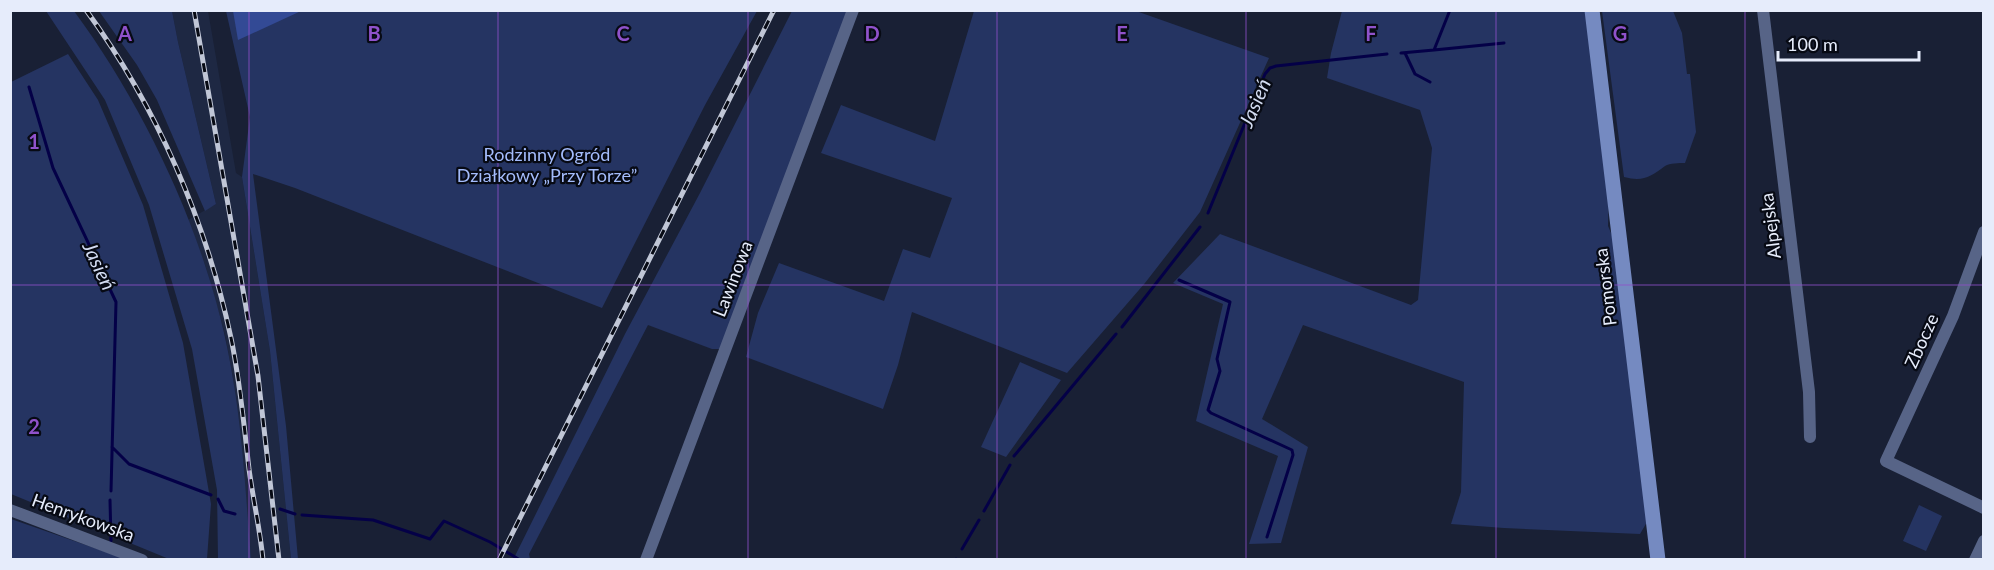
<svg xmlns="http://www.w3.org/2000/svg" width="1994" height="570" font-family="Lato,sans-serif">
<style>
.built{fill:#1e2843}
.green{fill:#253462}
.forest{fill:#334a95}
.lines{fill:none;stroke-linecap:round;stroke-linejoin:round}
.stream{stroke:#040047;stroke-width:3}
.street{stroke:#576487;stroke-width:12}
.secondary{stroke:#758ac1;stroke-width:15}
.rail-casing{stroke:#c0c6d6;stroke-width:5}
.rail{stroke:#070a14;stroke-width:3;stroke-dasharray:9;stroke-linecap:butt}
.grid{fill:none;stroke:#9052cb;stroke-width:1.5;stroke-opacity:0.55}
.labels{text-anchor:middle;stroke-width:4.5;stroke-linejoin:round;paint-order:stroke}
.park-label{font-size:18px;fill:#a4bcfc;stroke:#070a14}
.street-label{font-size:18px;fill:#e6ecfb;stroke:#070a14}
.water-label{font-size:20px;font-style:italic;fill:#d3dcf2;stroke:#070a14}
.grid-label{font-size:20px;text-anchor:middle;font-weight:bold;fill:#9052cb;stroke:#070a14;stroke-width:4.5;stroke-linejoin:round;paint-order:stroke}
</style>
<rect width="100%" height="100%" fill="#192035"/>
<path class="built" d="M 172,11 L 208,11 L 236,173 L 242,177 L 270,351 L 291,559 L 251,559 L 233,379 L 225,335 L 206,268 L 188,220 L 216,204 L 178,42 Z"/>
<path class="green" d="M 46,11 L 74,11 C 150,114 213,251 233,379 C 243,438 246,499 251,559 L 218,559 L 217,490 L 192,349 L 149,205 L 105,100 Z
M 99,11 L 172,11 L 178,42 L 216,204 L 205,211 L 157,100 L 137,65 Z
M 226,11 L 757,11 L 705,105 L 602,308 L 295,188 L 253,174 L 286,426 L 298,559 L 291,559 L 270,351 L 242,177 L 250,117 Z
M 792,11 L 848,11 L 721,349 L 712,349 L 648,325 L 529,554 L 530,559 L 513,560 L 625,334 L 700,193 Z
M 974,11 L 1136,11 L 1269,58 L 1200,212 L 1145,283 L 1067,373 L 912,312 L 898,365 L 883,409 L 746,357 L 758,313 L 779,263 L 884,301 L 903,249 L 930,258 L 952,198 L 821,153 L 841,105 L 935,141 Z
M 1342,11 L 1587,11 L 1609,185 L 1608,226 L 1615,242 L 1647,522 L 1640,534 L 1504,528 L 1451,524 L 1461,492 L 1464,382 L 1303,325 L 1262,419 L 1308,447 L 1281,543 L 1249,544 L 1278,456 L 1196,421 L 1223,304 L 1173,283 L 1220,234 L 1411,305 L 1418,300 L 1432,148 L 1420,110 L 1327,78 L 1331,53 Z
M 1602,11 L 1673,11 L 1682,33 L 1687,74 L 1690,74 L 1696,132 L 1685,163 C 1679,163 1670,163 1665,166 C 1650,177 1643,182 1624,177 Z
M 68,54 L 98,100 L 143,205 L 183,343 L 211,504 L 207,559 L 169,559 L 11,494 L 11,82 Z
M 1020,362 L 1061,380 L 1006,457 L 981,447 Z
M 1919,505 L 1942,516 L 1926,551 L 1903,541 Z
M 11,519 L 126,559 L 11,559 Z"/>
<path class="forest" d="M 233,11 L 233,10 L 301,11 L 238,40 Z"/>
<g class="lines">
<path class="stream" d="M 1434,50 L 1504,43
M 1401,53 L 1434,50 L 1450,10
M 1405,53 L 1415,74 L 1430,82
M 29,87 L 53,168 L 116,302 L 111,491
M 1208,213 L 1265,74 L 1270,68 L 1276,66 L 1387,54
M 1179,280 L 1230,302 L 1217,359 L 1220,371 L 1208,410 L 1211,413 L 1292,450 L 1293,455 L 1267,537
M 1122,327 L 1200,227
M 112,447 L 129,464 L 211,495
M 1014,456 L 1116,334
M 218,499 L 224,511 L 235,514
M 110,500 L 111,541
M 280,509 L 295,514
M 984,511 L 1010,465
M 302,515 L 373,520 L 430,539 L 444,521 L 490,542 L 520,560
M 962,549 L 979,520
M 956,560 L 956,559"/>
<path class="street" d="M 1763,10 L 1809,392 L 1810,437
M 1984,232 L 1953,316 L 1886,461 L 1984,508
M 10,510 L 142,560
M 646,560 L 853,10
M 1975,560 L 1984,541"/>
<path class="secondary" d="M 1592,10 L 1658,560"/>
<defs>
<path id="rail" d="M 86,10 C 157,107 206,221 231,338 C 240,381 244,425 249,469 C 253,499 260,529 263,560
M 194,10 L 258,376 L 279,560
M 499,560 L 774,10"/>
</defs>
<use href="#rail" class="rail-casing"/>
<use href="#rail" class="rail"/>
</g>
<path class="grid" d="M 249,10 L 249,560M 498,10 L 498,560M 748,10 L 748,560M 997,10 L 997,560M 1246,10 L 1246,560M 1496,10 L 1496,560M 1745,10 L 1745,560M 10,285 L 1984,285"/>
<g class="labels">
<g class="park-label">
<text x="547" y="161">Rodzinny Ogród<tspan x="547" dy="21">Działkowy „Przy Torze”</tspan></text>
</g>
<g class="street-label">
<text transform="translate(1771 226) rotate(-97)" y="6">Alpejska</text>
<text transform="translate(733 279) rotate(-69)" y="6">Lawinowa</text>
<text transform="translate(1606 287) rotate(-97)" y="6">Pomorska</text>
<text transform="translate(1922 341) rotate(-66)" y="6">Zbocze</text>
<text transform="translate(83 518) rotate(20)" y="6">Henrykowska</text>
</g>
<g class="water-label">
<text transform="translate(1255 103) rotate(-67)" y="7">Jasień</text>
<text transform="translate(99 266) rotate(65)" y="7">Jasień</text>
</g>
</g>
<g class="grid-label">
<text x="125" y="41">A</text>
<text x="374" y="41">B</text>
<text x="623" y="41">C</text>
<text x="872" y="41">D</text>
<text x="1122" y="41">E</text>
<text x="1371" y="41">F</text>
<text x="1620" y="41">G</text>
<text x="34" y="149">1</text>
<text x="34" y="434">2</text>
</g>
<rect width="1994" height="570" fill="none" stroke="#e6ecfb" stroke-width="24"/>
<path d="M1778 51v9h141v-9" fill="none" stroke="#e6ecfb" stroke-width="3"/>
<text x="1787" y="51" font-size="18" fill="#e6ecfb" stroke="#070a14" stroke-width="4.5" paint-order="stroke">100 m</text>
</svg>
